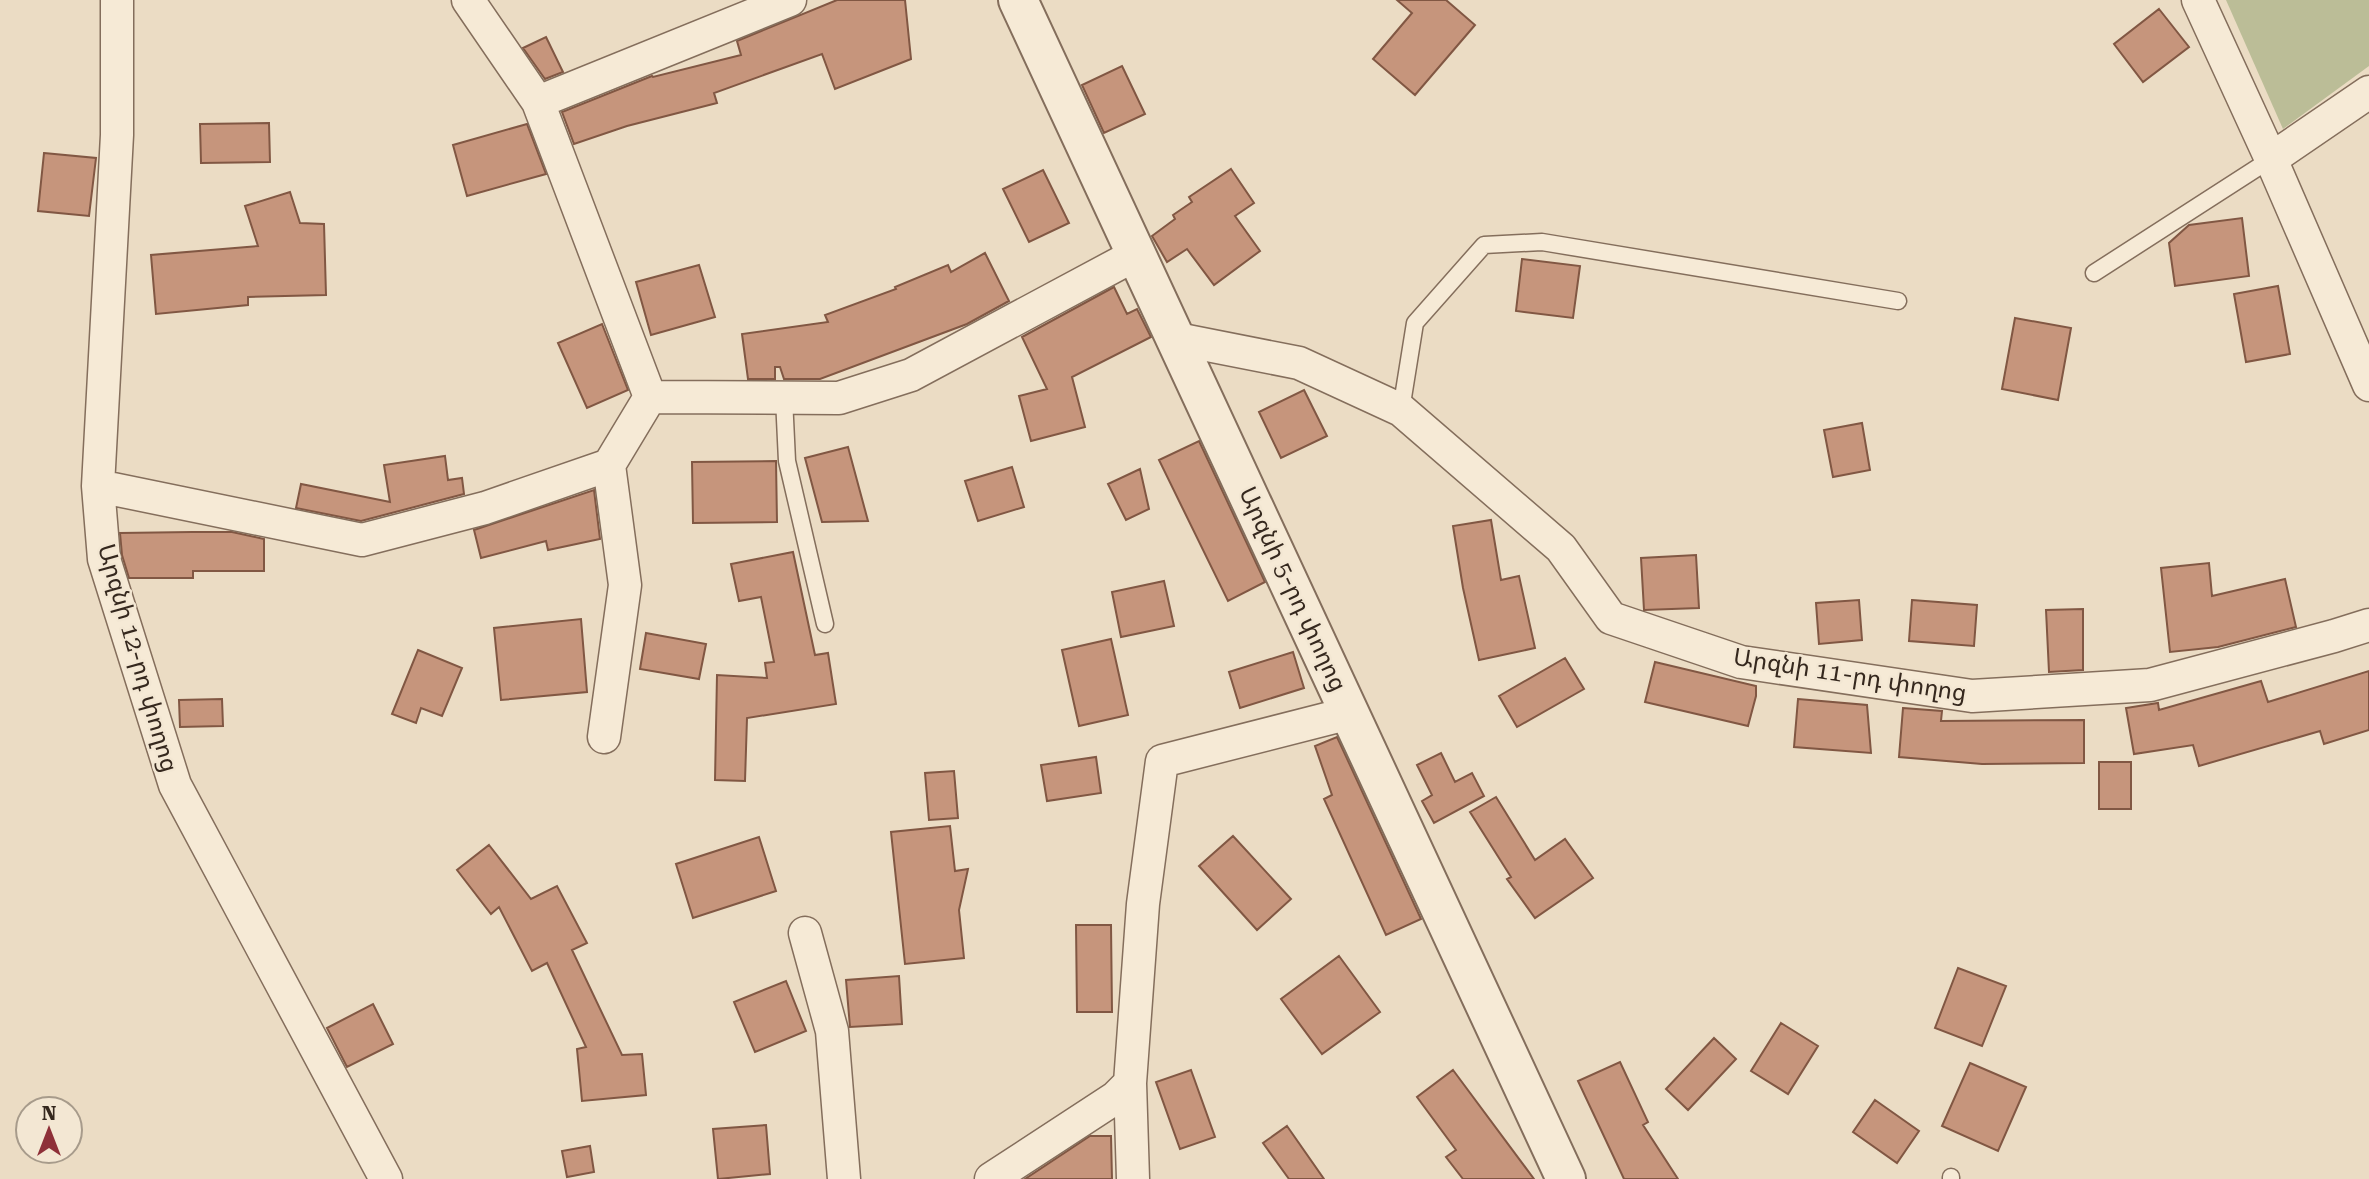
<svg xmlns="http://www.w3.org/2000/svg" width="2369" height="1179" font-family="'Roboto Serif','Noto Sans Armenian',serif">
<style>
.cemetery{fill:#bbbd97}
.building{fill:#c6957c;stroke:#815743;stroke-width:2}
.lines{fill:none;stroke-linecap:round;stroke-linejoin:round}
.service-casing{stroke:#846e5c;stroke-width:19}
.minor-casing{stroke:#846e5c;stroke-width:35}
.tertiary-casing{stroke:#846e5c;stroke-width:42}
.service{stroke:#f6ead6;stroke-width:16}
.minor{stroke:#f6ead6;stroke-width:32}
.tertiary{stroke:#f6ead6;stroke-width:38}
.labels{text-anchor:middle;stroke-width:5;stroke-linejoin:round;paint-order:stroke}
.street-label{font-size:24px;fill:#35281e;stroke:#f3e7d3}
</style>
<rect width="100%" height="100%" fill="#ebdcc4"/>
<path class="cemetery" d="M 2226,0 L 2369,0 L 2369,66 L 2283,129 Z"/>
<path class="building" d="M 837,0 L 905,0 L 911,59 L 835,89 L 822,54 L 714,93 L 717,103 L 627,126 L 574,144 L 562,112 L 652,76 L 653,77 L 741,55 L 737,41 Z
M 1397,0 L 1446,0 L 1475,25 L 1415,95 L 1373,59 L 1412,13 Z
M 2159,9 L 2189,47 L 2143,82 L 2114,44 Z
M 546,37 L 563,72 L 545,79 L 523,48 Z
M 1122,66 L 1145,114 L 1104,133 L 1082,85 Z
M 269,123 L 270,162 L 201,163 L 200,124 Z
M 527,124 L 546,174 L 467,196 L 453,145 Z
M 44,153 L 96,158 L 89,216 L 38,211 Z
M 1231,169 L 1254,203 L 1235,216 L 1260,251 L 1214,285 L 1187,249 L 1167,262 L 1152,236 L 1175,219 L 1173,215 L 1192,202 L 1189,197 Z
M 1043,170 L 1069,223 L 1029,242 L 1003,189 Z
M 290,192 L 300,223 L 324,224 L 326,295 L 248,297 L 248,305 L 156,314 L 151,255 L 258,246 L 245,206 Z
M 2242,218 L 2249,276 L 2175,286 L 2169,243 L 2189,225 Z
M 985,253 L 1009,301 L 967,324 L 820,379 L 784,379 L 780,367 L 775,367 L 775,379 L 748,379 L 742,334 L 828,322 L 825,315 L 896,289 L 895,287 L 948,265 L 951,272 Z
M 1522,259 L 1580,266 L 1573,318 L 1516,311 Z
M 699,265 L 715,317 L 651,335 L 636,282 Z
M 2278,286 L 2290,354 L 2246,362 L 2234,294 Z
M 1114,287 L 1127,314 L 1137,309 L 1151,337 L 1072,377 L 1085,427 L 1031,441 L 1019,396 L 1047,389 L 1022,337 Z
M 2015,318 L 2071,328 L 2058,400 L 2002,389 Z
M 602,324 L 628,390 L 587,408 L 558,343 Z
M 1304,390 L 1327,436 L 1281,458 L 1259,412 Z
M 1862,423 L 1870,470 L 1833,477 L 1824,430 Z
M 1199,441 L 1265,582 L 1228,601 L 1159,460 Z
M 848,447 L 868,521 L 822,522 L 805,458 Z
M 445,456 L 448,480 L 462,478 L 464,494 L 361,521 L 296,508 L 301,484 L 390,502 L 384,465 Z
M 776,461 L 777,522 L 693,523 L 692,462 Z
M 1012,467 L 1024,507 L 978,521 L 965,481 Z
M 1140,469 L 1149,509 L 1126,520 L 1108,484 Z
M 594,490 L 600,539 L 548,550 L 546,541 L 481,558 L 474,530 Z
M 1491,520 L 1501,580 L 1519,576 L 1535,648 L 1479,660 L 1463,588 L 1453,526 Z
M 192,532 L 232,532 L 264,539 L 264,571 L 193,571 L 193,578 L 129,578 L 122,555 L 120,533 Z
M 793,552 L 815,655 L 828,653 L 836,704 L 747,718 L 745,781 L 715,780 L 717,675 L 767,678 L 765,663 L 774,662 L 761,597 L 739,601 L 731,564 Z
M 1696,555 L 1699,608 L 1644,610 L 1641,558 Z
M 2209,563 L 2212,596 L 2285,579 L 2296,627 L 2218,647 L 2170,652 L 2161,568 Z
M 1164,581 L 1174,626 L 1121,637 L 1112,592 Z
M 1859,600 L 1862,640 L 1819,644 L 1816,603 Z
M 1912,600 L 1977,605 L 1974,646 L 1909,641 Z
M 2083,609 L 2083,670 L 2049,672 L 2046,610 Z
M 581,619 L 587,692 L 501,700 L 494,628 Z
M 646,633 L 706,644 L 699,679 L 640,669 Z
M 1111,639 L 1128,715 L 1079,726 L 1062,650 Z
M 418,650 L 462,668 L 442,716 L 421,708 L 416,723 L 392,714 Z
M 1293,652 L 1304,688 L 1240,708 L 1229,672 Z
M 1565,658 L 1584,689 L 1517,727 L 1499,696 Z
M 1655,662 L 1756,686 L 1756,696 L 1748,726 L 1645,702 Z
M 2369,671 L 2369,730 L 2324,744 L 2320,731 L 2199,766 L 2193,745 L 2134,754 L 2126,708 L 2158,703 L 2159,710 L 2261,681 L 2268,702 Z
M 222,699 L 223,726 L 180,727 L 179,700 Z
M 1798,699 L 1867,705 L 1871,753 L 1794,747 Z
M 1903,708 L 1942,711 L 1941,721 L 2084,720 L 2084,763 L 1982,764 L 1899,757 Z
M 1337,737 L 1421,919 L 1386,935 L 1324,799 L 1332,795 L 1315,746 Z
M 1441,753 L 1455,782 L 1472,773 L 1484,796 L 1434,823 L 1422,801 L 1432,795 L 1417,765 Z
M 1096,757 L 1101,793 L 1047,801 L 1041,765 Z
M 2099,762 L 2131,762 L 2131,809 L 2099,809 Z
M 954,771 L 958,818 L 929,820 L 925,773 Z
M 1496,797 L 1535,860 L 1565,839 L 1593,878 L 1535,918 L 1507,879 L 1511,877 L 1470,812 Z
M 950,826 L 955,871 L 968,869 L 959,910 L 964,958 L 905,964 L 891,832 Z
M 1233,836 L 1291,899 L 1257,930 L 1199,866 Z
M 759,837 L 776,891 L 693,918 L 676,864 Z
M 489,845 L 531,899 L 557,886 L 587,943 L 572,950 L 622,1055 L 642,1054 L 646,1095 L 582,1101 L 577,1049 L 586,1047 L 547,963 L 532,971 L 499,907 L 491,914 L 457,870 Z
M 1076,925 L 1111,925 L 1112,1012 L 1077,1012 Z
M 1339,956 L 1380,1012 L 1322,1054 L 1281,999 Z
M 1958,968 L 2006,986 L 1982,1046 L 1935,1028 Z
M 899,976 L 902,1024 L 850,1027 L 846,980 Z
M 786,981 L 806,1031 L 755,1052 L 734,1002 Z
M 373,1004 L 393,1044 L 347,1067 L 327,1028 Z
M 1781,1023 L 1818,1046 L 1788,1094 L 1751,1071 Z
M 1714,1038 L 1736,1059 L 1688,1110 L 1666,1089 Z
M 1620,1062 L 1648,1122 L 1643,1125 L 1678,1179 L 1624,1179 L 1578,1081 Z
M 1970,1063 L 2026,1087 L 1998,1151 L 1942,1126 Z
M 1191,1070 L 1215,1137 L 1180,1149 L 1156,1082 Z
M 1453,1070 L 1534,1179 L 1463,1179 L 1446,1157 L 1456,1150 L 1417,1097 Z
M 1875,1100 L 1919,1131 L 1897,1163 L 1853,1132 Z
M 766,1125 L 770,1174 L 718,1179 L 713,1129 Z
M 1287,1126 L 1324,1179 L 1289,1179 L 1263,1143 Z
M 1090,1136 L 1111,1136 L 1112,1179 L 1025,1179 Z
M 590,1146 L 594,1172 L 567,1177 L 562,1151 Z"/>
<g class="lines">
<defs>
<path id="service" d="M 2094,273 L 2271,159
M 784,398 L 787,461 L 825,624
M 1401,410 L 1415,323 L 1484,245 L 1542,242 L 1898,301
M 1951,1179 L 1951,1177"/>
<path id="minor" d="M 117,0 L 117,135 L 98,486 L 104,559 L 175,785 L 386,1179
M 2198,0 L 2271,159 L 2369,385
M 538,102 L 790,0
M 2271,159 L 2369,92
M 1177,339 L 1299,363 L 1401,410 L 1561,548 L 1611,618 L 1741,662 L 1972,696 L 2150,685 L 2334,636 L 2369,625
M 650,397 L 839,398 L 911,375 L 1135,255
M 98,486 L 362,540 L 485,508 L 609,465 L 650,397 L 538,102 L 468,0
M 604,737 L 625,585 L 609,465
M 805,933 L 832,1031 L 844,1179
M 991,1179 L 1115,1098 L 1130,1083
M 1133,1179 L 1130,1083 L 1143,904 L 1162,761 L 1350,713"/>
<path id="tertiary" d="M 1018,0 L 1566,1179"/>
</defs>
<use href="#service" class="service-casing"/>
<use href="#minor" class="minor-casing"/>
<use href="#tertiary" class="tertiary-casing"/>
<use href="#service" class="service"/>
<use href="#minor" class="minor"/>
<use href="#tertiary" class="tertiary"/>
</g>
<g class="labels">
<g class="street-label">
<text transform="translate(1293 589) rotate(65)" y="8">Արզնի 5-րդ փողոց</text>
<text transform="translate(138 658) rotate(74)" y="8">Արզնի 12-րդ փողոց</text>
<text transform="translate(1850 675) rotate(9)" y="8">Արզնի 11-րդ փողոց</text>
</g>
</g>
<g transform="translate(49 1130)"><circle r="33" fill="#f3e7d3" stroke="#a79b8b" stroke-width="2"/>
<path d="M0-5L12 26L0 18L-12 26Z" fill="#8e3038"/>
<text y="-10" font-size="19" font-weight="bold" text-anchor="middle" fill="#35281e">N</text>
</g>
</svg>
